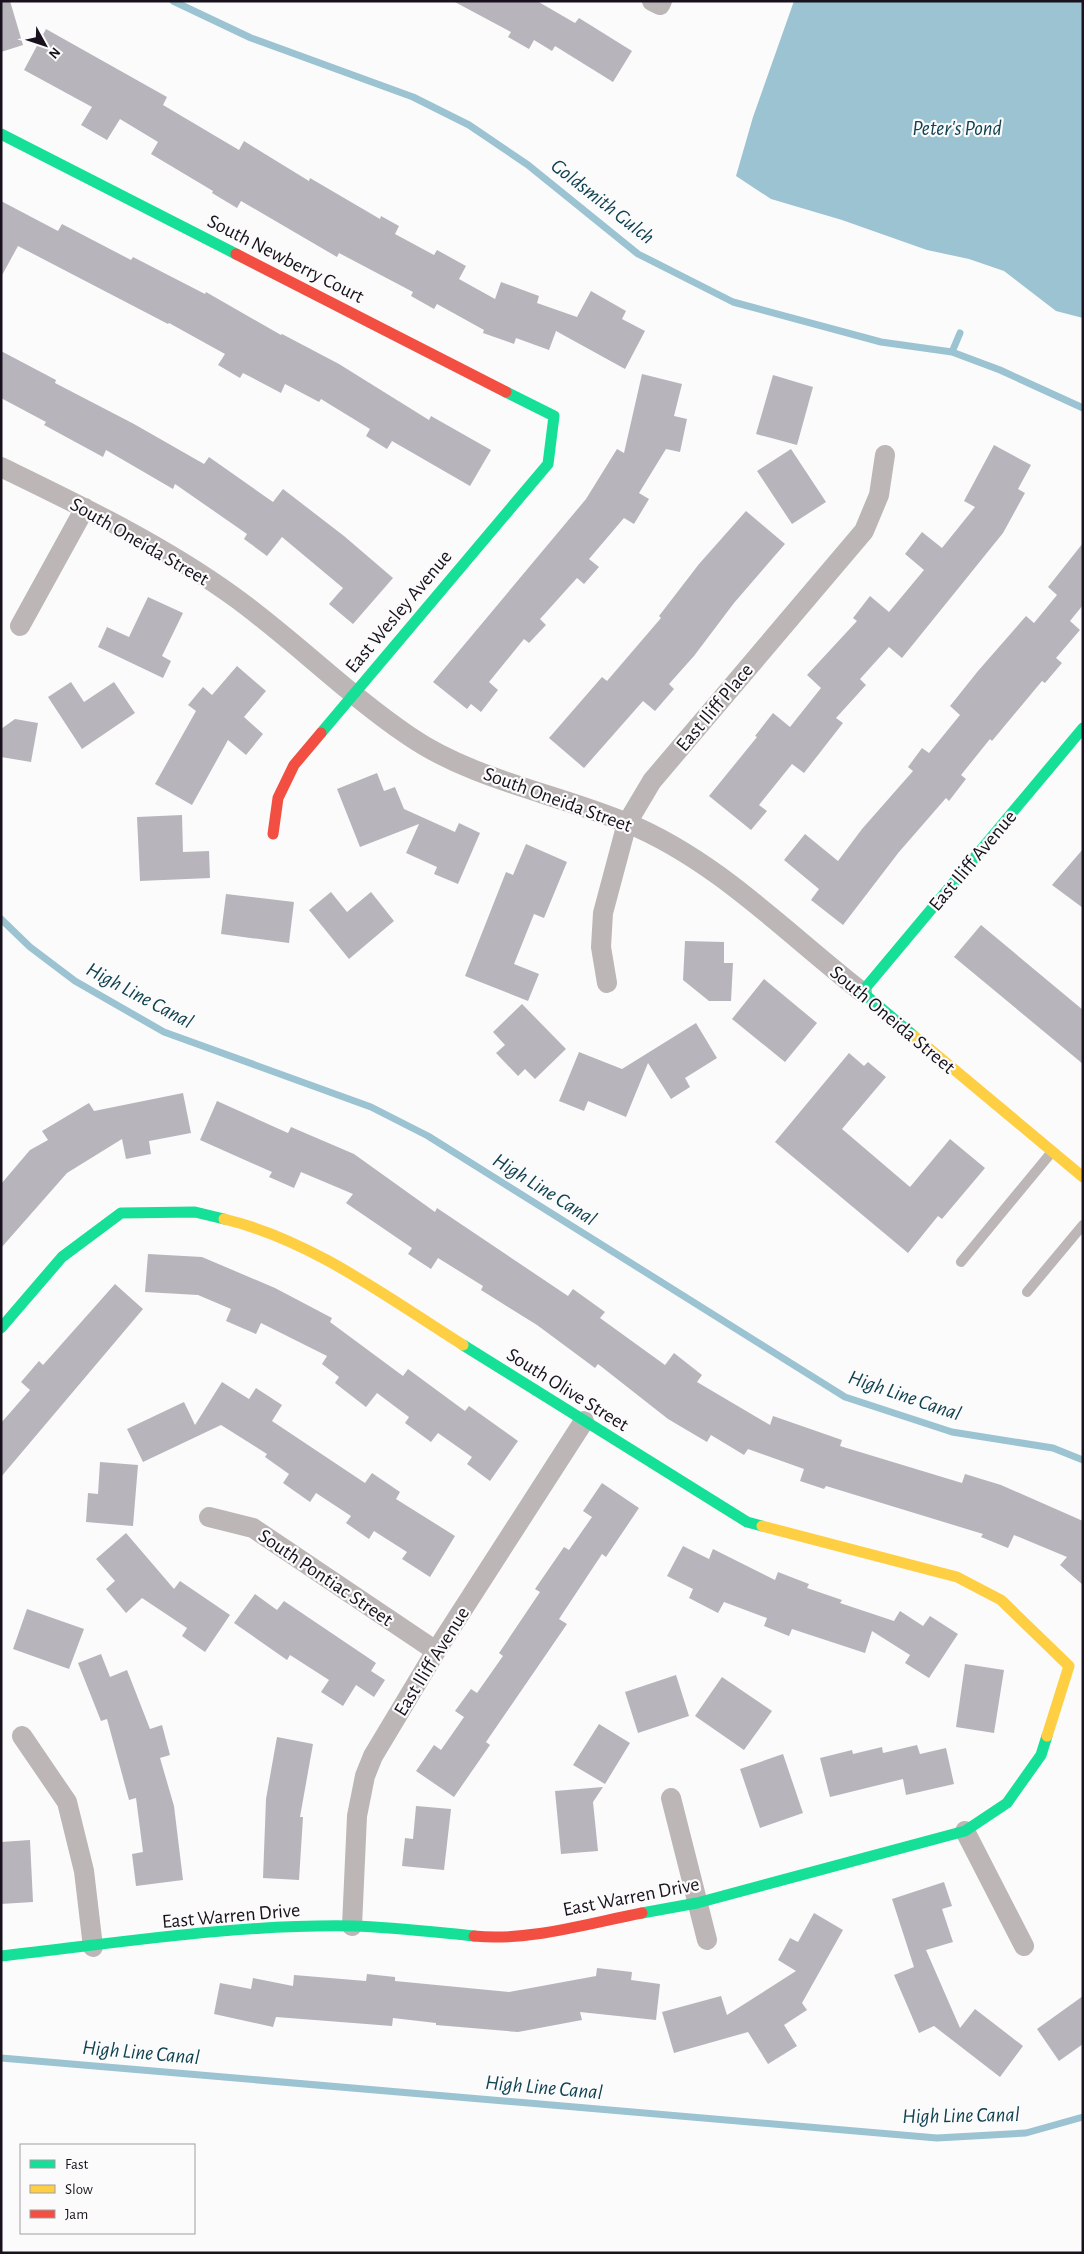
<svg xmlns="http://www.w3.org/2000/svg" width="1084" height="2254" font-family="'Alegreya Sans',sans-serif">
<style>
.water{fill:#9bc3d1}
.lines{fill:none;stroke-linecap:round;stroke-linejoin:round}
.stream{stroke:#9bc3d1;stroke-width:7}
.building{fill:#b8b4bc}
.lane{stroke:#bcb6b6;stroke-width:10}
.street{stroke:#bcb6b6;stroke-width:20}
.fast{stroke:#16e098;stroke-width:11}
.slow{stroke:#ffcf43;stroke-width:11}
.jam{stroke:#f24e42;stroke-width:11}
.labels{text-anchor:middle;stroke-width:4.5;stroke-linejoin:round;paint-order:stroke}
.street-label{font-size:20px;fill:#19121e;stroke:#fbfbfb}
.water-label{font-size:21px;font-style:italic;fill:#0f4150;stroke:#fbfbfb}
</style>
<rect width="100%" height="100%" fill="#fbfbfb"/>
<path class="water" d="M 794,1 L 1083,1 L 1083,318 L 1056,311 L 1004,271 L 969,259 L 927,250 L 842,220 L 771,199 L 736,176 L 753,117 Z"/>
<g class="lines">
<path class="stream" d="M 173,1 L 251,38 L 413,97 L 469,125 L 528,165 L 638,254 L 733,302 L 881,342 L 952,352 L 1000,370 L 1083,408
M 952,352 L 960,333
M 1,919 L 30,947 L 75,981 L 164,1032 L 371,1107 L 428,1136 L 845,1397 L 952,1432 L 1053,1448 L 1083,1460
M 1,2058 L 937,2138 L 1026,2133 L 1083,2117"/>
</g>
<path class="building" d="M 1,1 L 10,1 L 23,45 L 1,52 Z
M 453,1 L 537,1 L 575,23 L 579,18 L 632,51 L 613,82 L 555,46 L 552,51 L 534,40 L 529,49 L 508,37 L 511,32 Z
M 46,29 L 167,97 L 163,105 L 239,150 L 244,141 L 309,181 L 310,178 L 380,219 L 381,216 L 399,226 L 395,234 L 434,255 L 437,250 L 466,266 L 459,279 L 495,299 L 501,282 L 539,296 L 537,303 L 577,317 L 591,291 L 626,311 L 622,319 L 645,331 L 625,369 L 556,331 L 549,350 L 516,338 L 514,344 L 483,333 L 484,330 L 437,304 L 434,309 L 411,296 L 413,292 L 339,253 L 337,257 L 241,201 L 237,208 L 212,193 L 213,191 L 151,154 L 158,142 L 120,119 L 107,140 L 81,125 L 92,107 L 24,70 Z
M 1,201 L 58,231 L 62,224 L 131,260 L 133,257 L 205,294 L 206,292 L 281,335 L 282,334 L 339,364 L 429,420 L 431,416 L 491,450 L 470,486 L 392,441 L 387,449 L 366,436 L 370,429 L 321,399 L 319,402 L 285,384 L 281,393 L 243,373 L 240,378 L 218,365 L 225,354 L 169,323 L 168,324 L 18,246 L 1,277 Z
M 1,351 L 56,380 L 55,383 L 134,424 L 204,464 L 209,457 L 273,502 L 283,489 L 344,536 L 393,578 L 353,624 L 329,604 L 343,588 L 282,537 L 267,556 L 244,539 L 247,534 L 175,484 L 173,489 L 106,450 L 103,457 L 44,425 L 46,422 L 1,398 Z
M 642,374 L 682,384 L 674,416 L 687,419 L 680,452 L 666,449 L 639,493 L 649,499 L 634,524 L 624,518 L 589,559 L 599,567 L 584,584 L 577,578 L 540,619 L 546,625 L 529,643 L 524,639 L 489,682 L 498,690 L 481,712 L 471,704 L 467,709 L 433,682 L 586,499 L 617,449 L 624,453 Z
M 773,375 L 813,387 L 797,445 L 756,434 Z
M 994,445 L 1031,465 L 1018,489 L 1025,493 L 1003,533 L 902,658 L 889,647 L 860,679 L 866,685 L 836,718 L 843,723 L 804,773 L 792,764 L 759,805 L 767,811 L 751,830 L 709,796 L 757,737 L 755,736 L 773,713 L 790,727 L 821,688 L 807,675 L 857,621 L 853,618 L 870,596 L 889,612 L 924,570 L 905,554 L 922,532 L 942,548 L 975,507 L 964,501 Z
M 791,449 L 826,502 L 792,524 L 757,471 Z
M 746,511 L 785,544 L 734,603 L 694,656 L 669,684 L 674,689 L 655,711 L 643,701 L 584,768 L 549,738 L 602,677 L 607,681 L 661,618 L 659,616 L 699,564 Z
M 1083,543 L 1083,605 L 1070,621 L 1080,630 L 1056,658 L 1062,663 L 1045,683 L 1042,681 L 992,741 L 990,739 L 961,775 L 966,779 L 949,801 L 946,798 L 899,852 L 843,925 L 811,900 L 819,889 L 784,860 L 805,834 L 838,861 L 862,829 L 913,771 L 908,767 L 922,748 L 929,753 L 960,715 L 950,706 L 978,671 L 1026,616 L 1034,623 L 1057,595 L 1048,587 Z
M 148,597 L 183,613 L 162,656 L 171,661 L 163,678 L 98,647 L 107,627 L 129,637 Z
M 237,666 L 266,691 L 244,717 L 263,734 L 246,755 L 228,740 L 192,805 L 155,784 L 196,711 L 188,705 L 203,687 L 212,695 Z
M 71,682 L 84,702 L 114,682 L 135,713 L 82,749 L 48,697 Z
M 15,719 L 38,723 L 31,762 L 1,757 L 1,729 Z
M 377,773 L 384,791 L 395,787 L 404,809 L 455,832 L 459,823 L 480,833 L 458,884 L 434,874 L 437,867 L 406,853 L 419,824 L 360,847 L 337,789 Z
M 182,815 L 183,852 L 209,851 L 210,878 L 140,881 L 137,817 Z
M 526,844 L 567,862 L 544,918 L 534,914 L 514,964 L 539,974 L 528,1001 L 465,976 L 506,872 L 513,875 Z
M 1083,849 L 1083,908 L 1052,885 Z
M 331,892 L 347,912 L 371,892 L 394,921 L 349,959 L 309,910 Z
M 226,894 L 294,902 L 289,943 L 221,934 Z
M 981,925 L 1083,1010 L 1083,1064 L 954,957 Z
M 685,941 L 724,942 L 724,963 L 733,963 L 731,1001 L 709,1001 L 683,980 Z
M 764,979 L 817,1023 L 785,1062 L 732,1019 Z
M 522,1004 L 566,1049 L 535,1079 L 525,1069 L 518,1076 L 496,1053 L 505,1045 L 493,1032 Z
M 696,1023 L 717,1058 L 685,1078 L 690,1087 L 671,1099 L 648,1063 L 626,1117 L 588,1101 L 584,1111 L 559,1101 L 579,1052 L 622,1069 Z
M 849,1053 L 864,1066 L 868,1062 L 886,1077 L 842,1129 L 910,1187 L 950,1139 L 985,1168 L 942,1219 L 938,1216 L 908,1253 L 775,1142 Z
M 183,1093 L 191,1133 L 149,1141 L 151,1154 L 126,1159 L 122,1139 L 67,1173 L 1,1248 L 1,1184 L 30,1150 L 48,1140 L 42,1131 L 89,1103 L 94,1111 Z
M 217,1101 L 288,1133 L 291,1127 L 354,1154 L 435,1212 L 437,1208 L 568,1296 L 573,1289 L 605,1312 L 600,1318 L 665,1365 L 674,1353 L 702,1375 L 697,1382 L 770,1425 L 773,1416 L 842,1440 L 840,1446 L 962,1483 L 965,1474 L 1001,1485 L 1083,1521 L 1083,1585 L 1060,1565 L 1067,1557 L 1014,1535 L 1008,1548 L 981,1537 L 983,1534 L 826,1486 L 824,1489 L 800,1481 L 804,1469 L 748,1449 L 744,1455 L 711,1435 L 707,1442 L 668,1419 L 598,1364 L 595,1368 L 537,1325 L 481,1290 L 483,1286 L 438,1258 L 431,1269 L 408,1254 L 412,1248 L 346,1203 L 353,1194 L 301,1172 L 294,1188 L 269,1177 L 272,1172 L 200,1140 Z
M 148,1254 L 202,1257 L 275,1288 L 332,1318 L 330,1322 L 403,1376 L 408,1369 L 465,1411 L 469,1406 L 518,1441 L 490,1481 L 467,1464 L 472,1457 L 438,1433 L 431,1442 L 405,1423 L 409,1417 L 377,1393 L 366,1407 L 335,1383 L 339,1377 L 322,1364 L 327,1356 L 261,1323 L 256,1334 L 226,1321 L 231,1309 L 198,1295 L 145,1292 Z
M 115,1284 L 143,1309 L 1,1477 L 1,1423 L 30,1390 L 21,1382 L 39,1361 L 43,1365 Z
M 222,1382 L 249,1399 L 256,1388 L 282,1405 L 272,1421 L 365,1483 L 372,1473 L 400,1492 L 396,1499 L 455,1536 L 430,1577 L 402,1559 L 407,1552 L 374,1531 L 369,1539 L 346,1523 L 351,1516 L 316,1493 L 310,1502 L 283,1483 L 289,1474 L 265,1457 L 267,1454 L 221,1425 L 143,1462 L 127,1429 L 184,1402 L 195,1425 Z
M 100,1462 L 138,1465 L 133,1526 L 86,1522 L 88,1493 L 98,1494 Z
M 602,1483 L 639,1508 L 606,1557 L 602,1554 L 559,1619 L 567,1624 L 486,1742 L 490,1745 L 454,1797 L 416,1771 L 434,1745 L 441,1750 L 464,1717 L 455,1711 L 471,1689 L 477,1693 L 503,1656 L 499,1653 L 540,1592 L 535,1589 L 564,1547 L 569,1550 L 592,1517 L 583,1511 Z
M 126,1533 L 174,1589 L 180,1581 L 230,1615 L 205,1652 L 182,1636 L 187,1628 L 142,1598 L 126,1613 L 106,1589 L 115,1581 L 96,1559 Z
M 683,1546 L 709,1559 L 713,1549 L 775,1580 L 778,1572 L 809,1584 L 807,1588 L 842,1600 L 840,1603 L 894,1621 L 900,1611 L 923,1626 L 930,1616 L 958,1634 L 929,1678 L 905,1663 L 910,1655 L 872,1631 L 865,1653 L 792,1629 L 789,1636 L 764,1626 L 767,1618 L 724,1602 L 718,1613 L 689,1598 L 693,1589 L 667,1576 Z
M 255,1594 L 277,1610 L 284,1601 L 376,1663 L 371,1671 L 385,1680 L 374,1697 L 356,1685 L 343,1706 L 321,1692 L 329,1680 L 290,1655 L 287,1660 L 234,1623 Z
M 27,1609 L 84,1629 L 69,1669 L 13,1649 Z
M 101,1654 L 110,1677 L 127,1670 L 150,1729 L 162,1725 L 170,1755 L 160,1758 L 174,1806 L 183,1880 L 136,1886 L 132,1854 L 143,1852 L 136,1798 L 129,1800 L 107,1719 L 101,1721 L 78,1663 Z
M 965,1664 L 1004,1670 L 994,1733 L 956,1727 Z
M 676,1675 L 689,1716 L 638,1733 L 625,1692 Z
M 722,1677 L 772,1711 L 744,1750 L 695,1716 Z
M 599,1724 L 630,1743 L 605,1784 L 573,1765 Z
M 277,1737 L 313,1744 L 300,1817 L 303,1817 L 299,1880 L 263,1878 L 266,1799 Z
M 917,1745 L 920,1754 L 946,1748 L 954,1784 L 906,1795 L 903,1779 L 830,1797 L 820,1758 L 852,1750 L 853,1754 L 882,1747 L 883,1753 Z
M 783,1754 L 803,1813 L 760,1828 L 740,1769 Z
M 603,1787 L 593,1802 L 598,1851 L 561,1854 L 555,1791 Z
M 416,1806 L 451,1809 L 444,1870 L 402,1866 L 405,1838 L 413,1839 Z
M 30,1840 L 33,1902 L 1,1904 L 1,1842 Z
M 944,1882 L 952,1906 L 942,1909 L 953,1942 L 926,1950 L 960,2028 L 975,2009 L 1023,2046 L 1000,2077 L 934,2026 L 919,2033 L 894,1975 L 914,1967 L 892,1899 Z
M 814,1913 L 843,1930 L 802,2003 L 807,2010 L 784,2025 L 797,2046 L 768,2064 L 748,2032 L 674,2053 L 662,2012 L 721,1996 L 727,2015 L 796,1971 L 778,1960 L 790,1938 L 798,1942 Z
M 597,1968 L 632,1972 L 631,1980 L 660,1984 L 656,2020 L 580,2012 L 582,2020 L 518,2032 L 436,2025 L 436,2023 L 393,2018 L 392,2026 L 276,2017 L 273,2027 L 214,2014 L 220,1983 L 251,1989 L 253,1978 L 293,1986 L 294,1975 L 366,1981 L 367,1974 L 395,1977 L 395,1981 L 509,1992 L 596,1976 Z
M 1083,1996 L 1083,2044 L 1059,2061 L 1037,2029 Z"/>
<g class="lines">
<path class="lane" d="M 961,1262 L 1051,1153
M 1027,1292 L 1083,1225"/>
<path class="street" d="M 652,1 L 660,5 L 662,1
M 1,467 C 81,506 161,544 233,596 C 294,640 347,694 409,736 C 473,780 555,793 627,823 C 717,860 786,933 862,992
M 20,626 L 85,508
M 607,983 L 601,947 L 603,913 L 627,823 L 652,781 L 864,531 L 879,495 L 885,455
M 209,1517 L 253,1528 L 436,1651
M 22,1736 L 67,1802 L 84,1871 L 93,1947
M 671,1798 L 707,1940
M 965,1831 L 1024,1946
M 352,1926 L 357,1816 L 365,1776 L 373,1756 L 436,1651 L 584,1421"/>
<path class="fast" d="M 1,134 L 236,254
M 321,733 L 548,464 L 554,416 L 506,392
M 914,1036 L 862,992 L 1083,728
M 1,1328 L 62,1257 L 121,1213 L 195,1212 L 224,1219
M 463,1345 L 747,1522 L 762,1526
M 642,1913 L 697,1903 L 965,1831 L 1007,1803 L 1041,1755 L 1047,1736
M 1,1956 C 118,1943 235,1924 353,1926 C 393,1927 433,1932 474,1936"/>
<path class="slow" d="M 914,1036 L 1083,1177
M 224,1219 C 312,1240 388,1298 463,1345
M 762,1526 L 957,1577 L 1001,1600 L 1069,1666 L 1047,1736"/>
<path class="jam" d="M 236,254 L 506,392
M 273,834 L 278,798 L 294,765 L 321,733
M 474,1936 C 527,1942 589,1923 642,1913"/>
</g>
<g class="labels">
<g class="street-label">
<text transform="translate(286 258) rotate(27)" y="7">South Newberry Court</text>
<text transform="translate(140 541) rotate(30)" y="7">South Oneida Street</text>
<text transform="translate(398 611) rotate(-50)" y="7">East Wesley Avenue</text>
<text transform="translate(714 707) rotate(-50)" y="7">East Iliff Place</text>
<text transform="translate(558 799) rotate(20)" y="7">South Oneida Street</text>
<text transform="translate(972 860) rotate(-50)" y="7">East Iliff Avenue</text>
<text transform="translate(893 1019) rotate(40)" y="7">South Oneida Street</text>
<text transform="translate(568 1389) rotate(32)" y="7">South Olive Street</text>
<text transform="translate(326 1577) rotate(34)" y="7">South Pontiac Street</text>
<text transform="translate(431 1661) rotate(-58)" y="7">East Iliff Avenue</text>
<text transform="translate(631 1896) rotate(-11)" y="7">East Warren Drive</text>
<text transform="translate(231 1915) rotate(-5)" y="7">East Warren Drive</text>
</g>
<g class="water-label">
<text x="957" y="135">Peter's Pond</text>
<text transform="translate(603 201) rotate(38)" y="7">Goldsmith Gulch</text>
<text transform="translate(140 995) rotate(28)" y="7">High Line Canal</text>
<text transform="translate(545 1189) rotate(32)" y="7">High Line Canal</text>
<text transform="translate(905 1395) rotate(19)" y="7">High Line Canal</text>
<text transform="translate(141 2052) rotate(5)" y="7">High Line Canal</text>
<text transform="translate(544 2087) rotate(5)" y="7">High Line Canal</text>
<text transform="translate(961 2115) rotate(-1)" y="7">High Line Canal</text>
</g>
</g>
<rect width="1084" height="2254" fill="none" stroke="#19121e" stroke-width="5"/>
<rect x="20" y="2144" width="175" height="90" fill="#fbfbfb" stroke="#a19ea3"/>
<rect x="30" y="2160" width="25" height="8" fill="#16e098" stroke="#a19ea3"/>
<text x="65" y="2169" font-size="15" fill="#19121e">Fast</text>
<rect x="30" y="2185" width="25" height="8" fill="#ffcf43" stroke="#a19ea3"/>
<text x="65" y="2194" font-size="15" fill="#19121e">Slow</text>
<rect x="30" y="2210" width="25" height="8" fill="#f24e42" stroke="#a19ea3"/>
<text x="65" y="2219" font-size="15" fill="#19121e">Jam</text>
<g transform="translate(45 45) rotate(130)" stroke="#fbfbfb" stroke-width="4" paint-order="stroke">
<path d="M0-4L9 19L0 12L-9 19Z" fill="#19121e"/>
<text y="-8" font-size="14" font-weight="bold" text-anchor="middle" fill="#19121e">N</text>
</g>
</svg>
